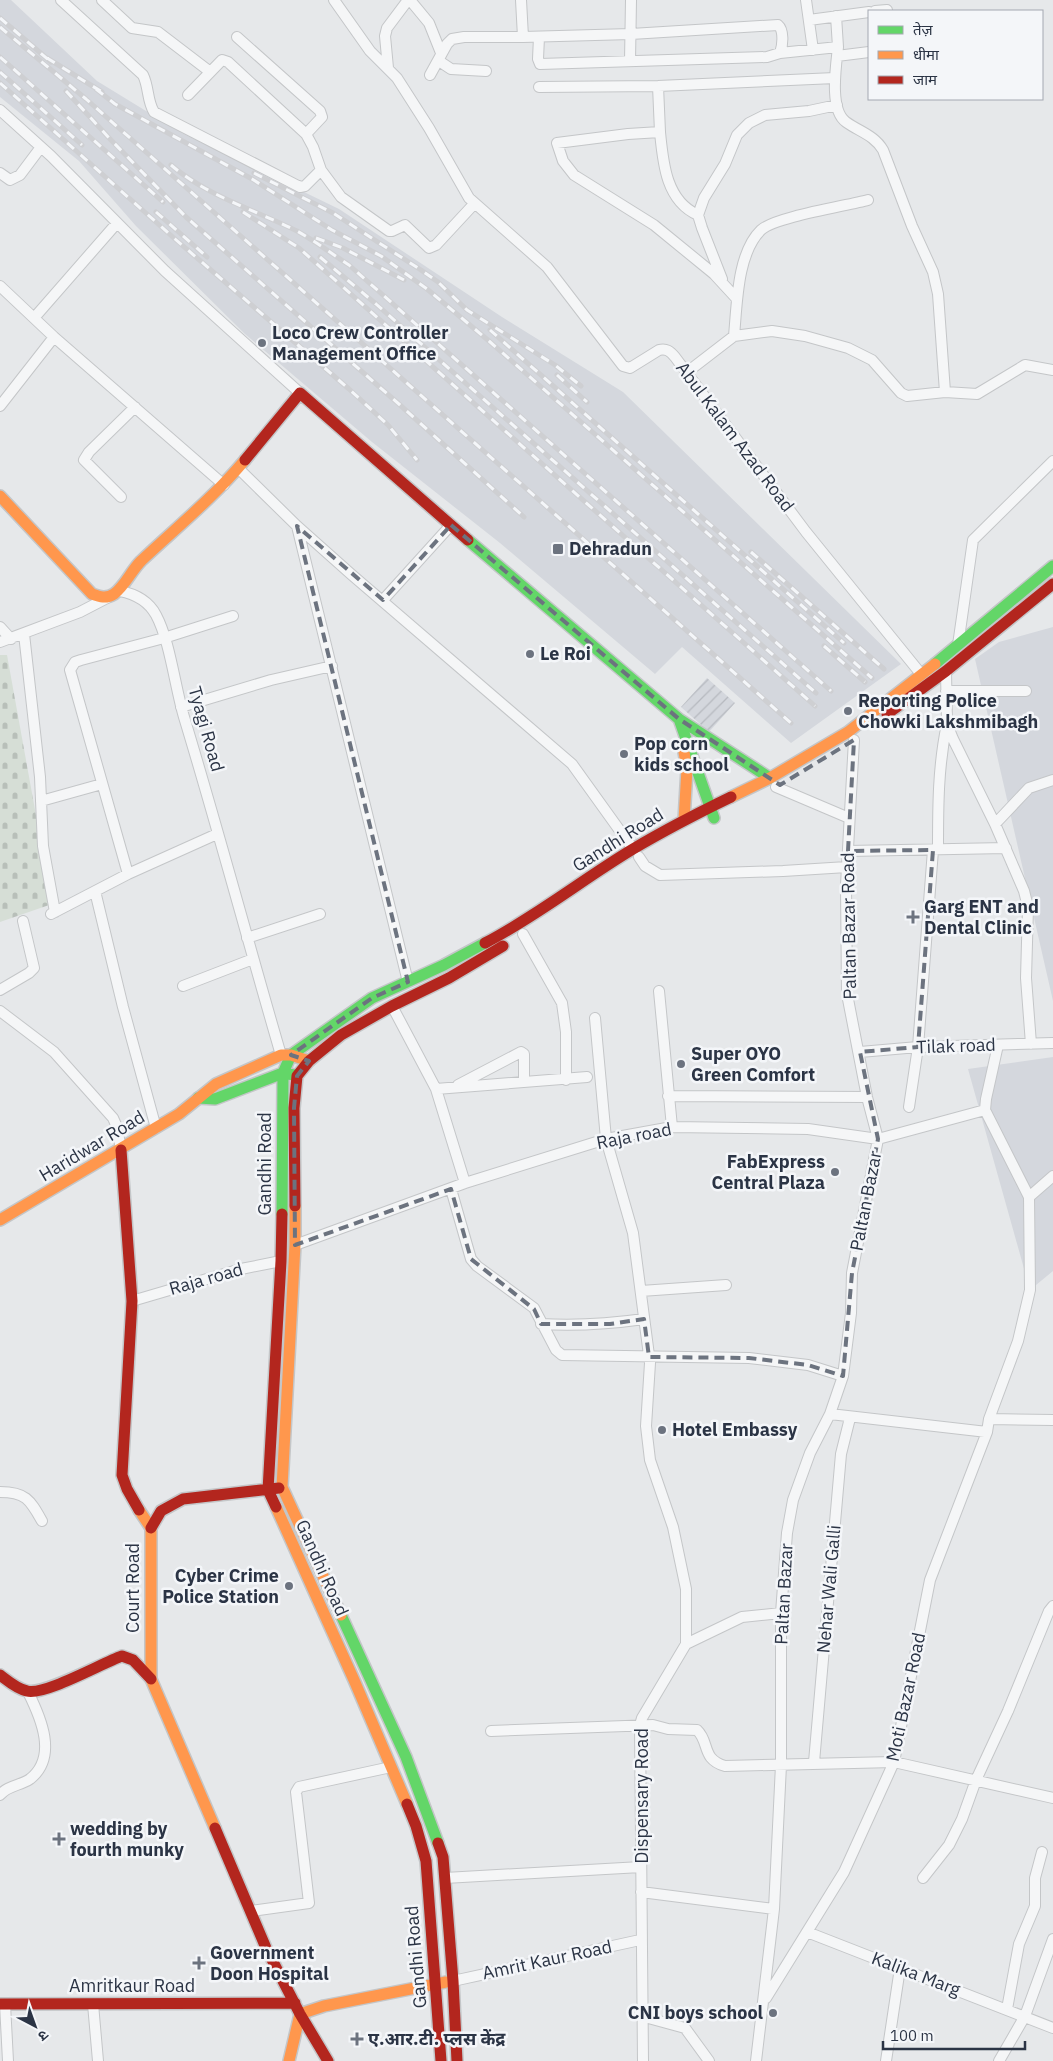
<svg xmlns="http://www.w3.org/2000/svg" width="1053" height="2061" font-family="'IBM Plex Sans','Noto Sans Devanagari',sans-serif">
<style>
.built{fill:#d4d7dd}
.industrial{fill:url(#industrial-furrows)}
.cemetery{fill:url(#cemetery-stones)}
.lines{fill:none;stroke-linecap:round;stroke-linejoin:round}
.street-casing{stroke:#c4c6c8;stroke-width:12}
.fast-casing{stroke:#c4c6c8;stroke-width:14}
.slow-casing{stroke:#c4c6c8;stroke-width:14}
.jam-casing{stroke:#c4c6c8;stroke-width:14}
.street{stroke:#f5f6f7;stroke-width:10}
.fast{stroke:#63d668;stroke-width:11}
.slow{stroke:#ff974d;stroke-width:11}
.jam{stroke:#b3261e;stroke-width:11}
.rail-casing{stroke:#cecfd2;stroke-width:5}
.rail{stroke:#f4f6f9;stroke-width:3;stroke-dasharray:9;stroke-linecap:butt}
.marked{fill:none;stroke:#6c737f;stroke-width:4;stroke-dasharray:10 6;stroke-linejoin:round}
.poi-dot{fill:#6c737f;stroke:#f4f6f9;stroke-width:2}
.labels{text-anchor:middle;stroke-width:5;stroke-linejoin:round;paint-order:stroke}
.poi-label{font-size:18px;font-weight:bold;fill:#2b3445;stroke:#f4f6f9;text-anchor:start}
.street-label{font-size:18px;fill:#2b3445;stroke:#f4f6f9}
</style>
<defs>
<pattern id="industrial-furrows" width="10" height="10" patternUnits="userSpaceOnUse" patternTransform="scale(1.25)"><rect width="10" height="10" fill="#d4d7dd"/><path d="M-1 1l2-2M0 10L10 0M9 11l2-2" fill="none" stroke="#b6b9bf"/></pattern>
<pattern id="cemetery-stones" width="16" height="16" patternUnits="userSpaceOnUse" patternTransform="scale(1.25)"><rect width="16" height="16" fill="#d6ded6"/><path d="M2 7V4a2 2 0 0 1 4 0v3zM10 15v-3a2 2 0 0 1 4 0v3z" fill="#b8bfb9"/></pattern>
</defs>
<rect width="100%" height="100%" fill="#e6e8ea"/>
<path class="built" d="M 0,0 L 11,0 L 97,81 L 182,133 L 339,209 L 502,317 L 623,392 L 901,664 L 791,743 L 682,647 L 655,674 L 500,543 L 372,442 L 245,334 L 136,226 L 79,161 L 0,97 Z
M 1053,627 L 1053,1001 L 975,659 L 999,642 Z
M 1053,1057 L 1053,1271 L 1030,1290 L 968,1069 Z"/>
<path class="industrial" d="M 707,678 L 735,703 L 709,732 L 681,707 Z"/>
<path class="cemetery" d="M 0,655 L 7,655 L 52,904 L 0,922 Z"/>
<g class="lines">
<defs>
<path id="street" d="M 61,0 L 143,75 C 149,87 147,101 154,112 L 300,187 L 305,186 L 321,170 L 341,197 L 389,231 L 392,231 L 405,225 L 429,248 L 436,245 L 474,204
M 102,0 L 132,28 L 158,32 L 209,71
M 334,0 L 370,51 L 397,78 L 429,128 L 469,198 L 547,267 L 623,366 L 630,368 L 659,350 C 666,348 670,351 675,357 L 806,532 L 921,674
M 410,0 L 429,23 L 441,53
M 521,0 L 523,37
M 806,0 L 813,50
M 875,11 L 887,10
M 836,16 L 838,47
M 809,20 L 869,12
M 237,37 L 320,111 L 322,117 L 306,134
M 780,53 L 838,47 C 836,66 829,110 846,122 C 860,132 874,135 883,150 L 912,226 L 933,272 L 938,294 L 945,392
M 837,56 L 869,52
M 439,61 L 451,69 L 486,71
M 630,61 L 631,0
M 388,68 L 385,36 L 387,28 L 408,0
M 430,75 L 447,44 L 452,39 L 464,37 L 523,37 L 631,34 L 778,25 C 784,30 783,45 780,53 L 767,57 L 540,64 L 538,59 L 539,37
M 658,86 L 660,132
M 539,87 L 658,86 L 835,78
M 188,95 L 222,60 L 228,62 L 306,134 L 313,147 L 321,170
M 0,110 L 51,156 L 165,271 L 300,393
M 0,173 L 10,180 L 20,175 L 41,147
M 698,215 C 666,201 663,163 660,132 L 628,134 L 557,143 L 563,161 L 574,175 L 654,225 L 714,274 L 737,299
M 722,279 L 702,228 L 698,215 L 704,198 L 725,164 L 737,135 L 749,123 L 765,115 L 809,111 L 837,105
M 0,286 L 54,337 L 224,485
M 34,318 L 117,223
M 734,336 C 737,305 737,253 761,230 C 775,217 846,206 868,200
M 686,373 L 734,336 L 772,331 L 805,336 L 848,348 L 872,360 L 901,393 L 907,396 L 945,392 L 977,394 L 1025,365 L 1053,370
M 0,406 L 54,337
M 239,469 L 297,526 L 352,575 L 572,764 L 633,849
M 121,497 L 84,460 L 89,452 L 135,407
M 297,526 L 408,982
M 120,591 C 135,594 148,600 156,615 C 170,641 175,687 184,717 C 218,829 248,942 281,1055
M 383,600 L 451,525
M 0,627 L 11,639
M 24,634 L 40,777 L 43,846 L 55,912
M 0,642 L 80,612 L 107,598
M 958,645 L 973,540 L 1053,461
M 946,671 L 947,724 L 953,739 L 995,824 L 1029,788 L 1053,780
M 946,691 L 1026,691
M 181,707 L 271,680 L 332,666
M 776,787 L 849,818
M 41,801 L 102,784
M 995,824 L 1024,891 L 1028,907 L 1026,978 L 1031,1044
M 938,849 C 938,807 938,766 947,724
M 848,851 L 1006,848
M 639,857 L 645,866 L 660,875 L 783,871 L 847,867
M 128,874 L 70,670 L 75,662 L 81,660 L 164,638 L 233,616
M 95,891 L 123,1007 L 156,1128
M 51,914 L 128,874 L 217,834
M 523,934 L 562,1003 L 566,1032 L 566,1080
M 247,938 L 320,914
M 183,986 L 253,959
M 0,990 L 29,973 L 34,968 L 23,921
M 659,991 L 672,1127
M 392,1006 L 436,1089 L 465,1183
M 0,1011 L 54,1052 L 113,1118 L 117,1127 L 121,1150
M 595,1018 L 606,1139 L 633,1233 L 650,1363 L 646,1426 L 650,1460 L 673,1527 L 686,1589 L 686,1644
M 860,1052 L 918,1047 L 1053,1043
M 458,1085 L 521,1052 L 524,1054 L 524,1082
M 436,1089 L 587,1077
M 668,1096 L 867,1097
M 909,1107 L 918,1047 L 933,850
M 451,1189 L 471,1259 L 477,1266 L 534,1308 L 556,1350 L 562,1355 L 749,1358 L 808,1365 L 843,1376
M 1029,1197 L 1053,1176
M 295,1245 L 465,1183 L 606,1139 L 672,1127 L 808,1129 L 878,1139 L 985,1110
M 641,1291 L 726,1285
M 132,1301 L 241,1269 L 281,1261
M 541,1324 C 576,1326 609,1324 644,1319
M 830,1414 L 987,1432
M 989,1419 L 1053,1420
M 0,1492 C 26,1492 30,1500 42,1521
M 491,1731 L 653,1725 L 668,1729 L 697,1730 C 710,1742 701,1759 725,1766 L 894,1762 L 1053,1798
M 814,1762 L 841,1454 L 850,1418
M 0,1795 C 8,1785 20,1786 30,1779 C 58,1757 41,1718 28,1692
M 445,1878 L 641,1867
M 923,1878 L 949,1845 L 962,1819 L 976,1780 L 1008,1711 L 1049,1611 L 1053,1606
M 641,1892 L 774,1909
M 251,1911 L 309,1903 L 296,1792 L 299,1787 L 391,1767
M 807,1932 L 1053,2028
M 453,1981 L 640,1940
M 766,1998 L 844,1872 L 894,1762 L 930,1580 L 987,1432 L 989,1419 L 1018,1341 L 1030,1290 L 1029,1197 L 985,1110 L 986,1099 L 998,1045
M 5,2004 L 8,2061
M 93,2004 L 98,2061
M 1007,2009 L 1019,1944 L 1035,1906 L 1035,1878 L 1042,1852
M 641,2016 L 685,2028 L 709,2061
M 643,2061 L 640,1725 L 642,1718 L 686,1644 L 742,1617 L 781,1613
M 756,2061 L 774,1909 L 781,1765 L 781,1613 L 787,1533 L 793,1500 L 810,1453 L 830,1414 L 843,1376 L 851,1313 L 852,1273 L 878,1139 L 867,1097 L 847,994 L 846,885 L 854,740
M 886,2061 L 900,1968
M 999,2061 L 1025,2016 L 1053,1939"/>
<path id="fast" d="M 468,540 L 679,719 L 770,778
M 935,664 L 1053,566
M 679,719 L 714,818
M 198,1098 L 215,1099 L 283,1073 L 294,1075
M 282,1214 L 283,1073 L 291,1055 L 372,998 L 444,965 L 485,943
M 341,1615 L 406,1757 L 438,1843"/>
<path id="slow" d="M 0,496 L 92,594 C 100,597 106,599 114,594 C 125,586 131,571 141,561 C 176,528 213,498 245,460
M 684,752 L 687,769 L 684,820
M 731,797 L 770,778 L 848,732 L 935,664
M 295,1206 L 295,1245 L 282,1487 L 341,1615
M 0,1220 L 179,1114 L 216,1084 L 281,1055 L 291,1055 L 309,1061
M 276,1507 L 354,1680 L 407,1804
M 139,1510 L 151,1528 L 151,1679 L 215,1828
M 289,2061 L 300,2014 L 324,2006 L 446,1982"/>
<path id="jam" d="M 245,460 L 300,393 L 468,540
M 887,714 L 946,671 L 1053,584
M 485,943 C 537,916 583,879 633,849 C 665,830 698,813 731,797
M 121,1150 L 132,1301 L 122,1475 L 127,1489 L 139,1510
M 295,1206 L 294,1108 L 297,1076 L 309,1061 L 341,1035 L 392,1006 L 449,978 L 503,946
M 276,1507 L 268,1490 L 281,1261 L 282,1214
M 151,1528 L 161,1511 L 183,1499 L 279,1488
M 0,1675 C 8,1681 17,1689 27,1691 C 44,1696 102,1663 122,1656 L 133,1660 L 151,1679
M 407,1804 L 416,1826 L 426,1861 L 441,2061
M 215,1828 L 266,1948 L 300,2014 L 328,2061
M 438,1843 L 443,1857 L 453,1981 L 457,2061
M 0,2004 L 295,2003"/>
</defs>
<use href="#street" class="street-casing"/>
<use href="#fast" class="fast-casing"/>
<use href="#slow" class="slow-casing"/>
<use href="#jam" class="jam-casing"/>
<use href="#street" class="street"/>
<use href="#fast" class="fast"/>
<use href="#slow" class="slow"/>
<use href="#jam" class="jam"/>
<defs>
<path id="rail" d="M 0,18 L 51,62
M 0,27 L 86,99 L 791,723
M 0,57 L 163,202
M 47,58 L 102,92
M 0,72 L 82,145
M 0,83 L 175,239 L 349,389 L 388,425 L 417,460
M 96,89 L 115,104 L 252,179 L 332,230 L 381,256 L 427,289 L 489,341 L 872,678
M 66,91 L 111,140 L 186,217 L 400,405 L 524,517
M 171,165 C 207,196 255,210 297,231 C 315,241 332,254 349,265 L 831,691
M 254,173 L 333,213 L 421,270 L 438,282 L 467,310 L 555,365 L 581,386
M 156,212 L 207,257
M 243,212 L 299,248 L 815,706
M 316,238 L 343,248 L 404,280
M 320,257 L 376,304 L 816,693
M 490,330 L 844,643
M 557,375 L 587,402
M 751,552 L 884,669
M 824,646 L 865,682"/>
</defs>
<use href="#rail" class="rail-casing"/>
<use href="#rail" class="rail"/>
</g>
<path class="marked" d="M 451,525 L 679,719 L 780,785 L 854,740 L 848,851 L 933,850 L 918,1047 L 860,1052 L 878,1139 L 852,1273 L 843,1376 L 808,1365 L 749,1358 L 649,1357 L 644,1319 L 610,1324 L 541,1324 L 534,1309 L 471,1259 L 451,1189 L 295,1245 L 294,1108 L 297,1076 L 309,1061 L 291,1055 L 372,998 L 408,982 L 297,526 L 383,600 Z"/>
<g class="poi-dot">
<circle cx="262" cy="343" r="5"/>
<rect x="552" y="543" width="12" height="12" rx="2.5"/>
<circle cx="530" cy="654" r="5"/>
<circle cx="848" cy="711" r="5"/>
<circle cx="624" cy="754" r="5"/>
<path d="M910.5 909.5h5v5h5v5h-5v5h-5v-5h-5v-5h5z"/>
<circle cx="681" cy="1064" r="5"/>
<circle cx="835" cy="1172" r="5"/>
<circle cx="662" cy="1430" r="5"/>
<circle cx="289" cy="1586" r="5"/>
<path d="M56.5 1831.5h5v5h5v5h-5v5h-5v-5h-5v-5h5z"/>
<path d="M196.5 1955.5h5v5h5v5h-5v5h-5v-5h-5v-5h5z"/>
<circle cx="773" cy="2013" r="5"/>
<path d="M354.5 2031.5h5v5h5v5h-5v5h-5v-5h-5v-5h5z"/>
</g>
<g class="labels">
<g class="poi-label">
<text x="272" y="339">Loco Crew Controller<tspan x="272" dy="21">Management Office</tspan></text>
<text x="569" y="555">Dehradun</text>
<text x="540" y="660">Le Roi</text>
<text x="858" y="707">Reporting Police<tspan x="858" dy="21">Chowki Lakshmibagh</tspan></text>
<text x="634" y="750">Pop corn<tspan x="634" dy="21">kids school</tspan></text>
<text x="924" y="913">Garg ENT and<tspan x="924" dy="21">Dental Clinic</tspan></text>
<text x="691" y="1060">Super OYO<tspan x="691" dy="21">Green Comfort</tspan></text>
<text x="825" y="1168" text-anchor="end">FabExpress<tspan x="825" dy="21">Central Plaza</tspan></text>
<text x="672" y="1436">Hotel Embassy</text>
<text x="279" y="1582" text-anchor="end">Cyber Crime<tspan x="279" dy="21">Police Station</tspan></text>
<text x="70" y="1835">wedding by<tspan x="70" dy="21">fourth munky</tspan></text>
<text x="210" y="1959">Government<tspan x="210" dy="21">Doon Hospital</tspan></text>
<text x="763" y="2019" text-anchor="end">CNI boys school</text>
<text x="368" y="2045">ए.आर.टी. प्लस केंद्र</text>
</g>
<g class="street-label">
<text transform="translate(735 437) rotate(53)" y="6">Abul Kalam Azad Road</text>
<text transform="translate(206 729) rotate(74)" y="6">Tyagi Road</text>
<text transform="translate(618 840) rotate(-32)" y="6">Gandhi Road</text>
<text transform="translate(849 926) rotate(-91)" y="6">Paltan Bazar Road</text>
<text transform="translate(956 1046) rotate(-2)" y="6">Tilak road</text>
<text transform="translate(634 1136) rotate(-11)" y="6">Raja road</text>
<text transform="translate(92 1146) rotate(-31)" y="6">Haridwar Road</text>
<text transform="translate(265 1164) rotate(-90)" y="6">Gandhi Road</text>
<text transform="translate(866 1201) rotate(-79)" y="6">Paltan Bazar</text>
<text transform="translate(206 1279) rotate(-16)" y="6">Raja road</text>
<text transform="translate(322 1568) rotate(66)" y="6">Gandhi Road</text>
<text transform="translate(133 1588) rotate(-90)" y="6">Court Road</text>
<text transform="translate(829 1589) rotate(-85)" y="6">Nehar Wali Galli</text>
<text transform="translate(784 1594) rotate(-87)" y="6">Paltan Bazar</text>
<text transform="translate(906 1697) rotate(-78)" y="6">Moti Bazar Road</text>
<text transform="translate(642 1796) rotate(-90)" y="6">Dispensary Road</text>
<text transform="translate(416 1957) rotate(-95)" y="6">Gandhi Road</text>
<text transform="translate(547 1960) rotate(-12)" y="6">Amrit Kaur Road</text>
<text transform="translate(916 1974) rotate(21)" y="6">Kalika Marg</text>
<text x="132" y="1992">Amritkaur Road</text>
</g>
</g>
<rect x="868" y="10" width="175" height="90" fill="#f4f6f9" stroke="#a4a8b1"/>
<rect x="878" y="26" width="25" height="8" fill="#63d668" stroke="#a4a8b1"/>
<text x="913" y="35" font-size="15" fill="#2b3445">तेज़</text>
<rect x="878" y="51" width="25" height="8" fill="#ff974d" stroke="#a4a8b1"/>
<text x="913" y="60" font-size="15" fill="#2b3445">धीमा</text>
<rect x="878" y="76" width="25" height="8" fill="#b3261e" stroke="#a4a8b1"/>
<text x="913" y="85" font-size="15" fill="#2b3445">जाम</text>
<g transform="translate(35 2026) rotate(139)" stroke="#f4f6f9" stroke-width="4" paint-order="stroke">
<path d="M0-4L9 19L0 12L-9 19Z" fill="#2b3445"/>
<text y="-8" font-size="14" font-weight="bold" text-anchor="middle" fill="#2b3445">उ</text>
</g>
<path d="M883 2041v8h142v-8" fill="none" stroke="#2b3445" stroke-width="2.5"/>
<text x="890" y="2041" font-size="15" fill="#2b3445" stroke="#f4f6f9" stroke-width="4" paint-order="stroke">100 m</text>
</svg>
